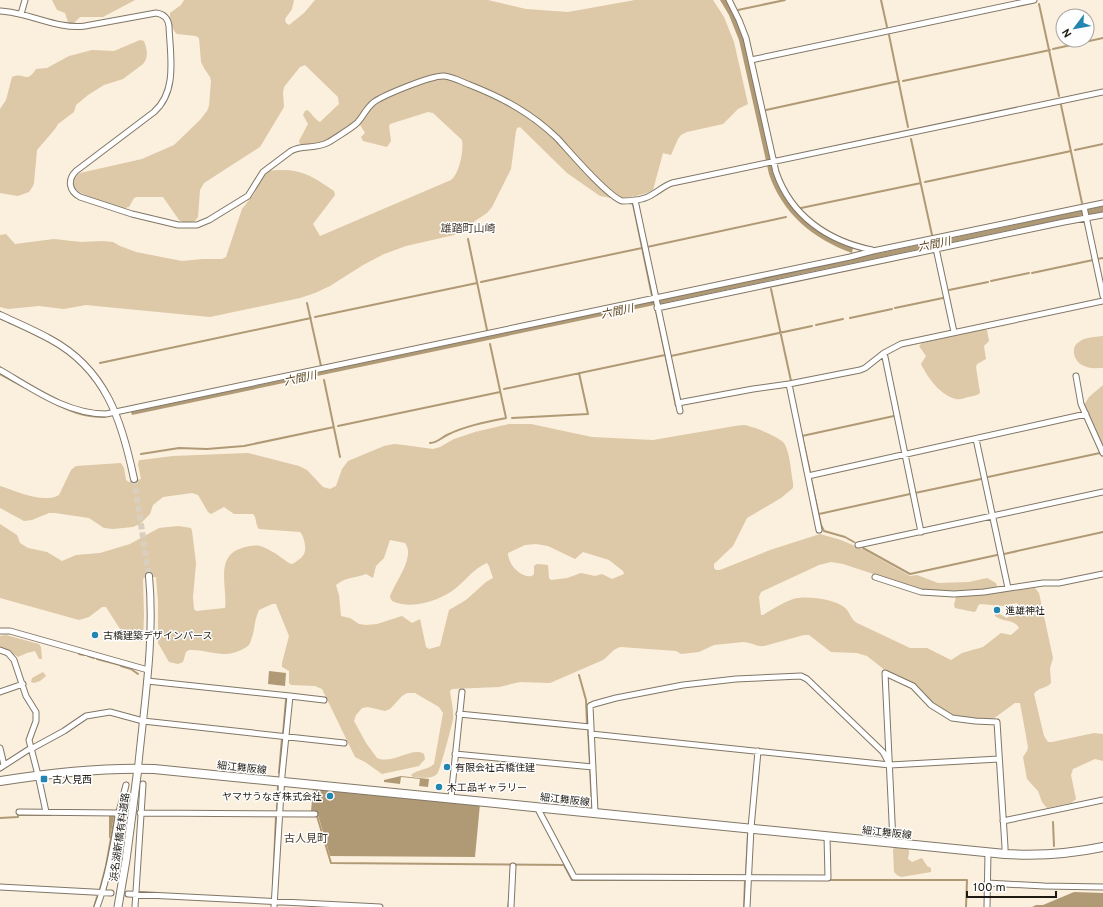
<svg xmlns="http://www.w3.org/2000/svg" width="1103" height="907" font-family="Overpass,'Noto Sans JP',sans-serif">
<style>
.green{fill:#ddc8a7;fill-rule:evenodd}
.water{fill:#b09a76}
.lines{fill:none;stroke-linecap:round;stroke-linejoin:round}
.stream{stroke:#b09a76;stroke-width:2}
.tertiary-tunnel{stroke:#dacfbf;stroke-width:6;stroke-dasharray:6 3;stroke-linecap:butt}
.minor-casing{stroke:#817767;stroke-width:7}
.tertiary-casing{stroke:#817767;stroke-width:8}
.secondary-casing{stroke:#817767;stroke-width:9}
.primary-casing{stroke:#817767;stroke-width:10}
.minor{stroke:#fff;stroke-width:5}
.tertiary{stroke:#fff;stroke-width:6}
.secondary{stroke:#fff;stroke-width:7}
.primary{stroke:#fff;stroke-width:8}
.poi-dot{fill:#2286b0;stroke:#fefefe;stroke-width:1.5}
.labels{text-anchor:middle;stroke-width:3;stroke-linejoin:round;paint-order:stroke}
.poi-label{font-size:10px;fill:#1e1a13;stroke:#fefefe;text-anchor:start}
.street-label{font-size:10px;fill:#1e1a13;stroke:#fefefe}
.neighbourhood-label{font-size:11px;fill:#4a4032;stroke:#fefefe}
.water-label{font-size:11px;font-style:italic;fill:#583f13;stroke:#fefefe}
</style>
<rect width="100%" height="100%" fill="#fbefdd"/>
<path class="green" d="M 52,0 L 135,0 L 103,17 L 80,17 L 73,24 L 68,22 L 65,13 L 57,10 Z
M 184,0 L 294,0 L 292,9 L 285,19 L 286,23 L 289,25 L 304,13 L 315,0 L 488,0 L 526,9 L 568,12 L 635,0 L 713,0 L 724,17 L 734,42 L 748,104 L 738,109 L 723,124 L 687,132 L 681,135 L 678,139 L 671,155 L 663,153 L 653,190 C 645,194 627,200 618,196 C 615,195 613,193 610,191 L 562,141 L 524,109 L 494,93 L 445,74 L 435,75 L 426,77 L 376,99 L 352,124 L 322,143 L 306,146 L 300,144 L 299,141 L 308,124 L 303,115 L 305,111 L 307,110 C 312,113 315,120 320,122 L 339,104 L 338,97 L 305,65 L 300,67 L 284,87 L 283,93 L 284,107 L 260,147 L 204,183 L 200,190 L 198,217 L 195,221 L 191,223 L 185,223 L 179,220 L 163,197 L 137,197 L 134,198 L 129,207 L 125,208 C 117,208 109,204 101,201 C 90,197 60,189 80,173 L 142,159 L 174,145 L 200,120 L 207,111 L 209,106 L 211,81 L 210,77 L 204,68 L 201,62 L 199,38 L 196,36 L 177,34 C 172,30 170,20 170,13 L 181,5 Z
M 140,40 L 144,41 C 147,49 149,57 143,64 L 123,79 L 104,85 L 88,95 L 76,105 L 74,112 L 58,124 L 55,129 L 37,150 L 34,183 L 33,186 L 29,192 L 18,196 L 0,193 L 0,109 L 6,100 L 12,77 C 24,71 26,85 36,69 L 47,68 L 69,56 L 92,50 L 114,51 Z
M 445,78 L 493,96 L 522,112 L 547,132 L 611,198 L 600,196 L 567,173 L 520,127 L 517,128 L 516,131 L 511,169 L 492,207 L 487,213 L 454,235 L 406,246 L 384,254 L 363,265 L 330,286 L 315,293 L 300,298 L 210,317 L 96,306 L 86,305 L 64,309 L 39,306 L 8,309 L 0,307 L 0,235 L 6,234 L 15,244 L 54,239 L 81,242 L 102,241 L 113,242 L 120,246 L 136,252 L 182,261 L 203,259 L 222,259 L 226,257 L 242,209 L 254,194 L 262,177 L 267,171 C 297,167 310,174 334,191 L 335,195 L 313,224 L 320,236 L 451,180 C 459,174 464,151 462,140 L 433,113 L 428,112 L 390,124 L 389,126 L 391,141 L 387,147 L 363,141 L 361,137 L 365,133 L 359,123 L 368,110 L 378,102 L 427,80 Z
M 984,329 L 987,330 L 989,341 L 984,346 L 986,359 L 977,364 L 976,367 L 980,393 C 976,396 973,396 968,397 C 964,398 960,400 956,399 C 940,395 928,378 921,364 L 926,356 L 919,346 L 922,343 Z
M 1103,336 L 1103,368 C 1097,368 1090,369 1084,366 C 1075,363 1069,348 1079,342 C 1085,337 1095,337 1103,336 Z
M 1103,385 L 1103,448 L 1084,405 L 1089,397 Z
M 509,424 L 531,424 L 592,437 L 653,440 L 735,426 C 738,426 741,425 744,425 C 753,426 779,437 784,443 C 790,452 791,473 793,483 L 793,488 L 781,498 L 747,518 L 733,546 L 714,564 L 714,568 L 716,570 L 720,570 L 770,550 L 820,534 L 841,540 L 862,549 L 910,576 L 917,575 L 938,583 L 969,582 L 987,578 L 996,583 L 997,587 C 981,595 934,593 916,588 L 843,564 L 831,562 L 819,565 L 761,592 L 759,597 L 761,615 L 763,615 C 773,609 782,603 793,599 C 805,595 834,599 844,607 C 850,611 850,619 857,623 L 910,648 L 927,648 L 951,660 L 962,653 L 983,647 L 1001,633 L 1011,635 L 1019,628 C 1015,619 1002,622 995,616 L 995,614 L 998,613 L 1007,618 L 1019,606 L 1017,603 L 1003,606 L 980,604 L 978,606 L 976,611 L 974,612 L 955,608 L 954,605 L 956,597 L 1035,588 L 1039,593 L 1053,658 L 1050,668 L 1051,683 C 1046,689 1038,687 1034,694 L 1044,736 L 1048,742 L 1052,742 L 1094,733 L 1103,734 L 1103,761 L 1095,759 L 1073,769 L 1071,775 L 1076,799 L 1071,803 L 1047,808 L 1042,802 L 1038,791 L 1027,779 L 1023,757 L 1027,751 L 1028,747 L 1020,703 L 1015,703 L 993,719 L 975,719 L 953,716 L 932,703 L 917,686 L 886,671 L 867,656 L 857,653 L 831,652 L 809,635 L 804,635 L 764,646 C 756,647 751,642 743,642 L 714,645 L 699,652 L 681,654 L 676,651 L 621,647 C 613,648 609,656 603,660 L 550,683 L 520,682 L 499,687 L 452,689 L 450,691 C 451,700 454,710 453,719 C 452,725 440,771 437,774 C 431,780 421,777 413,777 L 411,775 C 418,769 428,770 434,764 L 443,713 L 439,707 L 415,693 L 407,693 L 402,696 L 390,709 L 385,711 L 368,707 L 362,708 L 356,715 L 354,721 L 366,743 L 377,758 C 392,765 413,746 424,754 L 425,759 L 419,766 L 382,774 L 365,762 L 355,757 L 322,689 L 315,686 L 291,685 L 289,683 L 289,671 L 282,667 L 282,663 L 289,636 L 276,604 L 272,604 L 259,610 C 254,620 255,631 251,640 C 250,645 247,647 243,649 C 224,660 208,649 189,650 L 186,652 L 183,662 L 178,664 L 169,662 L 158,643 L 158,602 L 156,577 L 144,578 L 143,579 L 144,616 L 143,639 L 139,642 L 120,629 L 106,607 L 102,607 L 89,617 L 79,620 L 0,598 L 0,524 L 17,535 L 20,543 L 28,548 L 47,552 L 62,561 L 76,555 L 100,553 L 130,544 L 159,528 L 178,526 L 191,528 L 192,531 L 196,563 L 193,597 L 194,609 L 196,611 L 225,608 C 228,589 214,556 242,548 C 249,546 256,544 263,547 C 269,550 274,552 279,556 C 284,559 287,563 292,564 C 296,562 302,558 304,554 C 307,548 304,536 300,532 L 259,529 C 255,524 257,518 253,514 L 234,514 L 224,507 L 211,514 L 208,512 L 198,495 L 192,493 L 163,497 L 153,505 L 150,514 L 140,524 L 133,527 L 113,529 L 104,528 L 89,518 L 55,513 L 49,513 L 32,520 L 24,521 L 0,508 L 0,486 C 16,491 43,504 59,495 L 71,470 L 76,466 L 121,463 L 124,468 L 126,480 L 129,482 L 141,479 L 138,464 L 139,460 L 141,460 L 173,456 L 248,453 L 299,466 L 307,470 L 323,487 L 330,489 L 336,486 L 342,469 L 348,461 L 384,446 L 394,444 L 404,445 L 433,449 L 440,447 L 454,439 L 475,432 ZM 390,540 L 405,543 C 416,557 394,583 390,597 L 392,601 C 412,610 440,601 456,588 C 466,580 474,568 487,563 L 489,566 L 493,578 L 486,582 L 466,600 L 449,610 L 440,646 L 429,649 L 426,647 L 420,619 L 412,623 L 402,616 L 377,624 L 366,625 L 359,624 L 350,618 L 341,616 L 339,595 L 336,585 C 347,576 354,579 366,574 L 373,578 L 376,566 L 384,558 ZM 536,544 L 548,546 L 575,559 L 583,552 L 609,560 L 623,571 L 624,574 L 612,579 L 602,574 L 595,576 L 581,573 L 567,578 L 551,580 L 549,578 L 548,565 L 537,564 L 534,566 L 534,574 L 532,576 C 521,578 508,565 508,553 L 525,545 Z
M 6,635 L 39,644 L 41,647 L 42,659 L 39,659 L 35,651 L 27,653 L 18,657 L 9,651 L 0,648 L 0,636 Z
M 43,672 L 46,676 L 40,681 L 34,683 L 31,682 L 32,678 Z
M 896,847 C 901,847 910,846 909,853 C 909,855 908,857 908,859 L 912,862 L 922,858 L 927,866 L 931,868 L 931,872 L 901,877 L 897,875 L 894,872 L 893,849 Z"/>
<path class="water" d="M 720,0 L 726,0 C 733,12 739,25 744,39 L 773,173 C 786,210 816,236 853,248 L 852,253 C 813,239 782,213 769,174 L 739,40 L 729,15 Z
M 1103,206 L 1103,213 L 1063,219 L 132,415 L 131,412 L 862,257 L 871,253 L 875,254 Z
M 269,671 L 286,673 L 285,686 L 268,684 Z
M 401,776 L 429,779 L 428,787 L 419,786 L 420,779 L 401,777 L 400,784 L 384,782 L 384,780 Z
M 313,789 L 480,804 L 475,857 L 330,856 L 318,815 L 318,812 L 311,811 Z
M 109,816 L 114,816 L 110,838 L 109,838 Z
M 1074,892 L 1103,893 L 1103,907 L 1032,907 L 1036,905 L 1043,905 Z"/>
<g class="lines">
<path class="stream" d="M 881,0 L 887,27
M 1039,4 L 1059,96
M 738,10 L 785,0
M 889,35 L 908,127
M 1053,49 L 1103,38
M 903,81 L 1050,50
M 1061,105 L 1082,203
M 766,110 L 899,81
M 911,139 L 932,235
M 1075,150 L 1103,144
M 925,182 L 1071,151
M 633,204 L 652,296
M 801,208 L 921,183
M 468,239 L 487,330
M 647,247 L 786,217
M 1097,259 L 1103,258
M 1032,273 L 1093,260
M 991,281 L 1029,273
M 481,282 L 642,248
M 771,289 L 791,381
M 949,290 L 988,282
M 307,303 L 321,366
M 895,308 L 943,298
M 656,311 L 676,406
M 315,317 L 477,283
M 850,318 L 892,309
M 816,325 L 843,319
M 671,356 L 812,326
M 100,363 L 311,318
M 0,374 L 24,387
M 324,380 L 340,457
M 504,389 L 665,355
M 50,401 C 68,411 84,417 105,417
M 512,418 L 588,414 L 579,373
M 338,426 L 500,392
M 802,436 L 894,416
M 802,436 L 810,472
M 430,443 C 437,443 441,438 447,435 C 465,426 486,422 506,418 L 490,344
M 141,454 L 179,448 L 207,449 L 244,446 L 334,427
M 988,477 L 1100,453
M 811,479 L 821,525 L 824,531 L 845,537 L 854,542
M 915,493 L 981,479
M 819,514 L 910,494
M 863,548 L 910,574 L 997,555
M 1004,554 L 1103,532
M 79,654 L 84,655
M 88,656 L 94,658
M 97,659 L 120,665
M 121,666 L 131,669 L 138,674
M 579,675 L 586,700 L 587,724
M 588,729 L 590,765
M 283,734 L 286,699
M 590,769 L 592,806
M 279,773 L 282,738
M 277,809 L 278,786
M 313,816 L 317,816 L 331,863 L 564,865 L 572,880 L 727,880
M 0,818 L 18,817 L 18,815 L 51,815
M 1053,822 L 1054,846
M 746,873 L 748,833
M 827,880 L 967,880 L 966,907
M 273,884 L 276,816
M 100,889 L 106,866 L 115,816 L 113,815
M 94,907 L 97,897
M 508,907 L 509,901
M 744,907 L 745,880"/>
<path class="tertiary-tunnel" d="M 134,479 L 149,576"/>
<defs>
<path id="minor" d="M 729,0 L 739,20 L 746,38 L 776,172 C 791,216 828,241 872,250
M 0,11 C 28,12 58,30 85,26 L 156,13 C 164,14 168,18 169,26 C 170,55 178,91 154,112 L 76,171 C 67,180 69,191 80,197 L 132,214 L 178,225 L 197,225 L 209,220 L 248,196 L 263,172 L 291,151 C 302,144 315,150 329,142 C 338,136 349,130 357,123 C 363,117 366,108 374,102 C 384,95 432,75 444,76 C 453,77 462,82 470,85 C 503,98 531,113 557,138 C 570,152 606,195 622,201 C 632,201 645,200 653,194 C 660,190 664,186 672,183 L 1103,92
M 21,14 L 25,0
M 751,60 L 1034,0
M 635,200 L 680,411
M 1084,207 L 1103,296
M 934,239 L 954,332
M 657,308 L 1064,222 L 1103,215
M 883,354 L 885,357 L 921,532
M 0,370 C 33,389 67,414 106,414 L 850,257 L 873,251 L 1103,203
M 1076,376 L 1081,404 L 1103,453
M 789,384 L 819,530
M 678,403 L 753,389 L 789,384 L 860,370 L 865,368 L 884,353 L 901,344 L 1103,301
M 976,439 L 1008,588
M 808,476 L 1086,414
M 858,545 L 1103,492
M 875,577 L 921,592 L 954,594 L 984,592 L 1043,583 L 1059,583 L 1103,574
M 0,631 L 10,631 L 148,670
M 0,650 L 8,653 L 14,660 L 26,696 L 36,712 L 36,721 L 29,740 L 38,775 L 46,812
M 147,681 L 290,696 L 282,775 L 274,907
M 0,692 L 23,684
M 290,696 L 324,700
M 459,714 L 590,727
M 591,734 L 890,765 L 999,759
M 0,748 L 4,765
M 31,749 L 64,731 L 86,716 L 110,712 L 143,721 L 344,743
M 455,754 L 593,767
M 0,768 L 31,748
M 451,798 L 462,692
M 539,807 L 539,811 L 574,877 L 828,878 L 827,836
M 19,812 L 117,813 L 118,817 C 113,848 108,878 97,907
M 595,812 L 590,706 L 594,704 L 616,698 L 683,685 L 736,679 L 801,676 L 807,679 L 883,752 L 890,765
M 140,813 L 315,814
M 117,814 L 119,812 L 126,785
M 1003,821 L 1103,800
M 893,842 L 885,673 L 913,686 L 931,705 L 952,718 L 975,721 L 997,722 L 1005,847 L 1005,854
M 987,883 L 1044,886 L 1103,887
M 0,887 L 111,893
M 128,894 L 380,907
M 135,907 L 143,784
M 511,907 L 513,866
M 747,907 L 751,828 L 758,751
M 987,907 L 988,852"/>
<path id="tertiary" d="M 0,315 C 17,323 34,330 50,339 C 106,369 122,421 134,479
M 138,768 C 144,705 155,640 149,576"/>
<path id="secondary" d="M 118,907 L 126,860 L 138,768"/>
<path id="primary" d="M 0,781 C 51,773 102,767 154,769 L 1005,854 C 1038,856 1070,854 1103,847"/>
</defs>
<use href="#minor" class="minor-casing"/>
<use href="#tertiary" class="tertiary-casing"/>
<use href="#secondary" class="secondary-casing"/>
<use href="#primary" class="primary-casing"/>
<use href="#minor" class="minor"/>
<use href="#tertiary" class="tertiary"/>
<use href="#secondary" class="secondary"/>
<use href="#primary" class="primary"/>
</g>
<g class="poi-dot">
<circle cx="997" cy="610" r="4"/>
<circle cx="95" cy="635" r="4"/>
<circle cx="447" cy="767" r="4"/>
<rect x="40" y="775" width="8" height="8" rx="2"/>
<circle cx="439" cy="787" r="4"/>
<circle cx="330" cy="796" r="4"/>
</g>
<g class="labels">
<g class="poi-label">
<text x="1005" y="614">進雄神社</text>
<text x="103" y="639">古橋建築デザインパース</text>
<text x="455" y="771">有限会社古橋住建</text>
<text x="52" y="783">古人見西</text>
<text x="447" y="791">木工品ギャラリー</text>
<text x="322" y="800" text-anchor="end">ヤマサうなぎ株式会社</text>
</g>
<g class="street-label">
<text transform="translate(242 767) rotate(6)" y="4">細江舞阪線</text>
<text transform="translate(565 799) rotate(6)" y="4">細江舞阪線</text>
<text transform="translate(887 832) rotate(6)" y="4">細江舞阪線</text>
<text transform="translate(119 837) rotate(-82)" y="4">浜名湖新橋有料道路</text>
</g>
<g class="neighbourhood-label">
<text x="468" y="232">雄踏町山崎</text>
<text x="306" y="842">古人見町</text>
</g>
<g class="water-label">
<text transform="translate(934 244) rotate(-12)" y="4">六間川</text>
<text transform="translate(617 311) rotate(-12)" y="4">六間川</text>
<text transform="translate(300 378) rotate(-12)" y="4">六間川</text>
</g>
</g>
<g transform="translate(1075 28) rotate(238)"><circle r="19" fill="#fefefe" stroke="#a4a3a0"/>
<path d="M0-3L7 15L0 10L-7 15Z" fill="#2286b0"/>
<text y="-6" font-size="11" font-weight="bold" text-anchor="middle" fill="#1e1a13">N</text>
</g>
<path d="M967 891v6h89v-6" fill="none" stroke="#1e1a13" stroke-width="2"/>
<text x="973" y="891" font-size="12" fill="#1e1a13" stroke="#fefefe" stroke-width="3" paint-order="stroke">100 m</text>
</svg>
